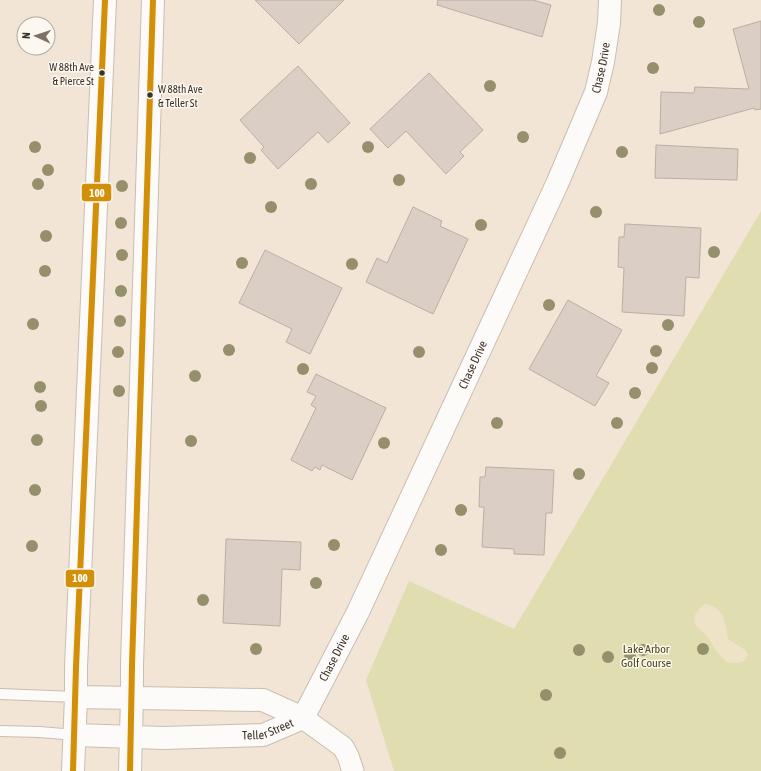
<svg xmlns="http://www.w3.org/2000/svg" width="761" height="771" font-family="'Asap Condensed',sans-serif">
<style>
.green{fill:#e0ddb1}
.sand{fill:#eee3c7}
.building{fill:#dbcec5;stroke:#bbaea5}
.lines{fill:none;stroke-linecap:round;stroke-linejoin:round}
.lane-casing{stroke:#c8beb1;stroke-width:12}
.street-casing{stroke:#c8beb1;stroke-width:23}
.secondary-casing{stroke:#c8beb1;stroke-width:24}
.primary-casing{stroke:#c8beb1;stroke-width:24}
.lane{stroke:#fdfbf9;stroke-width:10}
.street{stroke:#fdfbf9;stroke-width:21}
.secondary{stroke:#fdfbf9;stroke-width:22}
.primary{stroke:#fdfbf9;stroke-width:22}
.bus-1-casing{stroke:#fcf7f1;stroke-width:9}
.bus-1{stroke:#d28f08;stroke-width:6}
.tree{fill:#95906b}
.bus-dot{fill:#3d3429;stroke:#fcf7f1;stroke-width:1.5}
.labels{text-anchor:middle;stroke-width:3;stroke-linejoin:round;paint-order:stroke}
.bus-label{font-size:11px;fill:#3d3429;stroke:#fcf7f1;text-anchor:end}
.street-label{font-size:12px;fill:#3d3429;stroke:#fcf7f1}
.park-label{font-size:12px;fill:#494b14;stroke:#fcf7f1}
.line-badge{stroke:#fcf7f1;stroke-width:1.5}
.badge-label{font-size:11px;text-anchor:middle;font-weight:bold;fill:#fff}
</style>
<rect width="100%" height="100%" fill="#f2e5d5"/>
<path class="green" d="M 761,211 L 761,771 L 394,771 L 366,680 L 409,581 L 514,629 Z"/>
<path class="sand" d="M 705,604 C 725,608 725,621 728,639 L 745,650 L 748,655 L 744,661 L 738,663 L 726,662 L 715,649 L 707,636 L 698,628 L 694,623 L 695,615 L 699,609 Z"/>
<path class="building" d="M 255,0 L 344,0 L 299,44 Z
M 438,0 L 533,0 L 551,5 L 542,37 L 437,5 Z
M 761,21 L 761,109 L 755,110 L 754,108 L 660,134 L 661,92 L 694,93 L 695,87 L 749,89 L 733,29 Z
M 298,66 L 350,123 L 328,143 L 318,132 L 278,169 L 261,150 L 264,147 L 240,120 Z
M 429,73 L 483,130 L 460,152 L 464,156 L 446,174 L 406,131 L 388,148 L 370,129 Z
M 656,145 L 738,149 L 737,180 L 655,178 Z
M 413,207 L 442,221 L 440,226 L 468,239 L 433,314 L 366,282 L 377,258 L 387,263 Z
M 625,224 L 701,228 L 699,278 L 686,277 L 684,316 L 622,312 L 624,268 L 618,267 L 619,237 L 624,237 Z
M 265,250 L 342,288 L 310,354 L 286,342 L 292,329 L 239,303 Z
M 568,300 L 622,330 L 596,376 L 609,383 L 595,406 L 529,369 Z
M 316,374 L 386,408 L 352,480 L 322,465 L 320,470 L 315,467 L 312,471 L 291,460 L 316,408 L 311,405 L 316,396 L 307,392 Z
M 486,467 L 554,470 L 552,513 L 546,513 L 544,555 L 514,554 L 514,549 L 482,547 L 484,507 L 479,507 L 480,477 L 485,477 Z
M 226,539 L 301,542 L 300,570 L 282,569 L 280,626 L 223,623 Z"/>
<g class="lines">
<defs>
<path id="lane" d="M 0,694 L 76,697
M 0,731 L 40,732 L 75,735"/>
<path id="street" d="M 303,718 L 343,747 L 348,756 L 353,771"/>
<g id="secondary">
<path d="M 76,697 L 263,700 L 303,718"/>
<path id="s1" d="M 303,718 L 358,612 L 557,184 L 596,92 L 603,62 L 609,23 L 610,0"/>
<path id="s2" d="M 75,735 L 164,738 L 263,735 L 303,718"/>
</g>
<path id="primary" d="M 73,771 L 76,697 L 76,667 L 105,0
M 130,771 L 132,697 L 132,665 L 153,0"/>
</defs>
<use href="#lane" class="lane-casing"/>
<use href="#street" class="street-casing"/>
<use href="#secondary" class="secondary-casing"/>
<use href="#primary" class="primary-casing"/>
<use href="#lane" class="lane"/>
<use href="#street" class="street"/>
<use href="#secondary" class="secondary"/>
<use href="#primary" class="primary"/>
<defs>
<path id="bus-1" d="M 73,771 L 76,667 L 105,0
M 130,771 L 132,665 L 153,0"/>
</defs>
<use href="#bus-1" class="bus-1-casing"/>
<use href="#bus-1" class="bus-1"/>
</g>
<g class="tree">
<circle cx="659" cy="10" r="6"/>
<circle cx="699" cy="22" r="6"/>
<circle cx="653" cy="68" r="6"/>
<circle cx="490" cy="86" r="6"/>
<circle cx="523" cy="137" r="6"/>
<circle cx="35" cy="147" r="6"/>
<circle cx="368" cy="147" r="6"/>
<circle cx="622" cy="152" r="6"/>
<circle cx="250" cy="158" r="6"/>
<circle cx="48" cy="170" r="6"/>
<circle cx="399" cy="180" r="6"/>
<circle cx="38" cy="184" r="6"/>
<circle cx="311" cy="184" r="6"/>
<circle cx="122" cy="186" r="6"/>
<circle cx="271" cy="207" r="6"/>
<circle cx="596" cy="212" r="6"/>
<circle cx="121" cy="223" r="6"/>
<circle cx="481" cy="225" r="6"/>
<circle cx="46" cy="236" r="6"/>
<circle cx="714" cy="252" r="6"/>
<circle cx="122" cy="255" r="6"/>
<circle cx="242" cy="263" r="6"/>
<circle cx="352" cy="264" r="6"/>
<circle cx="45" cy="271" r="6"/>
<circle cx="121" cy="291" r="6"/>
<circle cx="549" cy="305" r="6"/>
<circle cx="120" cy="321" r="6"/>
<circle cx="33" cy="324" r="6"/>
<circle cx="668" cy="325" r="6"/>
<circle cx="229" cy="350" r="6"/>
<circle cx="656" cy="351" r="6"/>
<circle cx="118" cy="352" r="6"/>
<circle cx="419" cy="352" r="6"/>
<circle cx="652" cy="368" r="6"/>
<circle cx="303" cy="369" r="6"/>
<circle cx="195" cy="376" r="6"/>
<circle cx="40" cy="387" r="6"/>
<circle cx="119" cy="391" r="6"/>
<circle cx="635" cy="393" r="6"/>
<circle cx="41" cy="406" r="6"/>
<circle cx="497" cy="423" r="6"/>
<circle cx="617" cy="423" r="6"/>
<circle cx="37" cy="440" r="6"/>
<circle cx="191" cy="441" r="6"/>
<circle cx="384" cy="443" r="6"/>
<circle cx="579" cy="474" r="6"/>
<circle cx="35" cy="490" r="6"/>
<circle cx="461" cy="510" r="6"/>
<circle cx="334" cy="545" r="6"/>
<circle cx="32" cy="546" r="6"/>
<circle cx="441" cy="550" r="6"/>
<circle cx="316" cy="583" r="6"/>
<circle cx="203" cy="600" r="6"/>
<circle cx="256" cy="649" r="6"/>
<circle cx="703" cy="649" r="6"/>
<circle cx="579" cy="650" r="6"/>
<circle cx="643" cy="650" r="6"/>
<circle cx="630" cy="656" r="6"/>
<circle cx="608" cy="657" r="6"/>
<circle cx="546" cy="695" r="6"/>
<circle cx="560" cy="753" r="6"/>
</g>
<g class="bus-dot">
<circle cx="102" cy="73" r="3.5"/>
<circle cx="150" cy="95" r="3.5"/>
</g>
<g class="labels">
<g class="bus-label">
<text x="94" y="71">W 88th Ave<tspan x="94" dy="14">&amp; Pierce St</tspan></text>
<text x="158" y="93" text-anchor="start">W 88th Ave<tspan x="158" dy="14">&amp; Teller St</tspan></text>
</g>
<g class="street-label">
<text dy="4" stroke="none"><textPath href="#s1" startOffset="716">Chase Drive</textPath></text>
<text dy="4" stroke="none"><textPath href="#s1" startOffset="392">Chase Drive</textPath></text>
<text dy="4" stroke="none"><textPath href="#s1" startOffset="68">Chase Drive</textPath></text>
<text dy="4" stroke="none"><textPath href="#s2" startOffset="194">Teller Street</textPath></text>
</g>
<g class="park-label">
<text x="646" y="653">Lake Arbor<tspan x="646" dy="14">Golf Course</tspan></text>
</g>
</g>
<g class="line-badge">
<rect x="81" y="183" width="31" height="19" rx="4" fill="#d28f08"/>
<rect x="65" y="569" width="30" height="19" rx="4" fill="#d28f08"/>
</g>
<g class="badge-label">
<text x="97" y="197">100</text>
<text x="80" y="582">100</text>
</g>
<g transform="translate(36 36) rotate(273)"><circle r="19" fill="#fcf7f1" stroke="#b0a9a1"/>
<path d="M0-3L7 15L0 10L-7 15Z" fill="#7c7265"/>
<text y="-6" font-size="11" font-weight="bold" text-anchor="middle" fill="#3d3429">N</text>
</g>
</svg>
